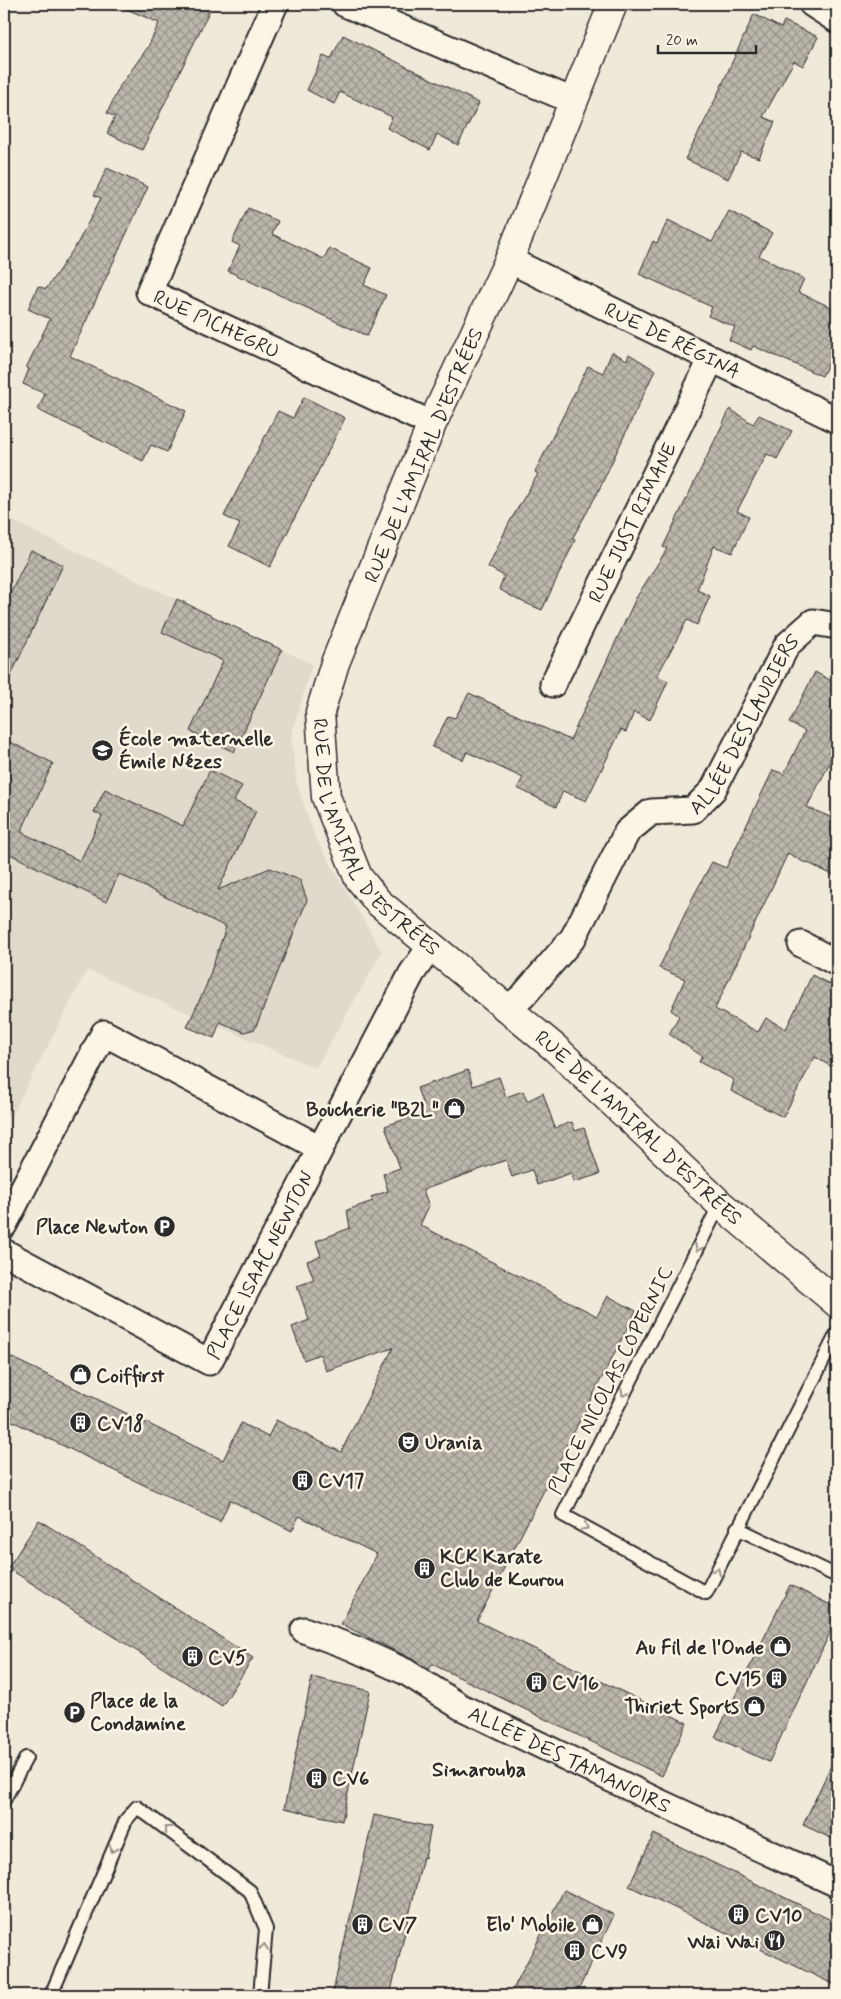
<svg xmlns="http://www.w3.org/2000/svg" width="841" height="1999" font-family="Mynerve,sans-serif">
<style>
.built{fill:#e0dacc}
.building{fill:url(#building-cross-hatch);stroke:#2b2b2b}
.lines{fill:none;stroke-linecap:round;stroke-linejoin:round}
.lane-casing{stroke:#2b2b2b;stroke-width:16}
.street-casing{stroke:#2b2b2b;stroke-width:29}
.secondary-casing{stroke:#2b2b2b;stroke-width:31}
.lane{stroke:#fcf5e5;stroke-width:12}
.street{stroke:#fcf5e5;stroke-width:25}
.secondary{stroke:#fcf5e5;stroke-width:28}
.oneway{stroke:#949088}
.labels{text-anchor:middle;stroke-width:5;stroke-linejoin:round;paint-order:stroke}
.street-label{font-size:20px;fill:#2b2b2b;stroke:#fcf5e5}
.poi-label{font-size:20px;font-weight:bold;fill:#2b2b2b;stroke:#fcf5e5;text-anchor:start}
.neighbourhood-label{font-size:21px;font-weight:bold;fill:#2b2b2b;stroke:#fcf5e5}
</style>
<defs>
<pattern id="building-cross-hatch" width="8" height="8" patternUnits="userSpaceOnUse" patternTransform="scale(1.25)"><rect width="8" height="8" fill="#bcb7ac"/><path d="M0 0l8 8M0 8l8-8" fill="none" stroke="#99958c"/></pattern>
</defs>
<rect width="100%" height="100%" fill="#efe9da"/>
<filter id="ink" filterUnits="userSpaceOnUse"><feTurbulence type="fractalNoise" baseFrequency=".02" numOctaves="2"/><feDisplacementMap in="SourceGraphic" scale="10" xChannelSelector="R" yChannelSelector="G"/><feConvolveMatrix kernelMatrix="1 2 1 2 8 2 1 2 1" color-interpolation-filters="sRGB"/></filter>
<g filter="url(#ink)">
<path class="built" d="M 4,517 L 312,664 L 291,736 L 297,784 L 315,837 L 382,952 L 316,1068 L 87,970 L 10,1119 L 4,1116 Z"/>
<path class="building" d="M 115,4 L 192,4 L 209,12 L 142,150 L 107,133 L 115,117 L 107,113 L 120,86 L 148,47 L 159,23 Z
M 754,14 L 781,28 L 784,21 L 818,37 L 803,66 L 794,61 L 763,117 L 775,122 L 759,158 L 741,152 L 728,179 L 685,159 L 710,111 Z
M 343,35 L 479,103 L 458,145 L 437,134 L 430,150 L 387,128 L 392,117 L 340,92 L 334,104 L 307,90 L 323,56 L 331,59 Z
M 107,168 L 148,187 L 70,356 L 186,411 L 167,452 L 151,445 L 143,461 L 38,410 L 45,394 L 23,384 L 29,369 L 26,368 L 50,319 L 28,309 L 38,286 L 46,289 L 77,244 L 101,198 L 94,195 Z
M 248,208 L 278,221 L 272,234 L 324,259 L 329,248 L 372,268 L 364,285 L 386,295 L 367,336 L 228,271 L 240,246 L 232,242 Z
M 729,211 L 772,233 L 759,256 L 804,279 L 798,292 L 837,310 L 837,347 L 822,376 L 753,346 L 751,350 L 729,340 L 735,327 L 708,316 L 712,307 L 639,274 L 653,241 L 657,243 L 668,220 L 712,242 Z
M 612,352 L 627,360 L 629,354 L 655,370 L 597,494 L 572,539 L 575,540 L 542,610 L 516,599 L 499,589 L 504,576 L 488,567 L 509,523 L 538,474 L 535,472 L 588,366 L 603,373 Z
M 304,397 L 345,418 L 270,567 L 229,546 L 240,524 L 224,516 L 278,411 L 293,418 Z
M 730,409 L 753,424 L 759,415 L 792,431 L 777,459 L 767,454 L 737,511 L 749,517 L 732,553 L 714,546 L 697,590 L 710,596 L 697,625 L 687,620 L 657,676 L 668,681 L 650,720 L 634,712 L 626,732 L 621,730 L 586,801 L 563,791 L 556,807 L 517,788 L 523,778 L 467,752 L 463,760 L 432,747 L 448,716 L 455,718 L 469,693 L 570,740 L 636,598 L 667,549 L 663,547 Z
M 31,550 L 63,565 L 4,690 L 4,607 Z
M 177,599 L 282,650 L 234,752 L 190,731 L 223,661 L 162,632 Z
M 815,672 L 837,684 L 837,749 L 807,807 L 837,820 L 837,877 L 806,862 L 805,863 L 788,853 L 715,1009 L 758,1032 L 766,1018 L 786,1029 L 812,975 L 837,988 L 837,1070 L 815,1057 L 783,1117 L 731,1091 L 734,1080 L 699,1062 L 702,1056 L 669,1034 L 679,1016 L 671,1010 L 685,979 L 659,968 L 693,897 L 712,862 L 726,868 L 773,770 L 784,774 L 805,731 L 789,723 Z
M 4,739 L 53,763 L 21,832 L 80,861 L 102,816 L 94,812 L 105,789 L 183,826 L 210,770 L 242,786 L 234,801 L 256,811 L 218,890 L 270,868 L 300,880 L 307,900 L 255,1029 L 244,1032 L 220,1022 L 214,1038 L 187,1027 L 206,986 L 226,927 L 119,874 L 106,902 L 10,854 L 4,867 Z
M 468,1070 L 473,1086 L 499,1077 L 506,1097 L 523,1091 L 527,1101 L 543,1093 L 555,1128 L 572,1122 L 575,1131 L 584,1128 L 600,1174 L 574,1182 L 571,1173 L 537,1185 L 532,1170 L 512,1177 L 506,1160 L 423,1190 L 429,1206 L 420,1225 L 597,1316 L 608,1296 L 636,1311 L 477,1621 L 687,1723 L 662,1776 L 432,1664 L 429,1670 L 412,1659 L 341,1624 L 377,1554 L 299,1516 L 292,1531 L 230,1500 L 220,1522 L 4,1417 L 4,1354 L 223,1460 L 241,1423 L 268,1437 L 276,1420 L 341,1452 L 393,1348 L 326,1371 L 320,1354 L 304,1360 L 292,1327 L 309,1320 L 297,1286 L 314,1280 L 307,1261 L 321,1256 L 316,1241 L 350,1228 L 347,1210 L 373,1201 L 371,1197 L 388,1191 L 383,1174 L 400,1168 L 385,1126 L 420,1114 L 417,1107 L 423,1105 L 417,1088 Z
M 39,1520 L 253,1658 L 222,1706 L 8,1568 Z
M 790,1585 L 837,1608 L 837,1618 L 769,1762 L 715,1737 Z
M 312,1677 L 370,1691 L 342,1821 L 284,1808 Z
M 837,1753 L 837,1841 L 803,1825 Z
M 374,1815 L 431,1827 L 425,1858 L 423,1857 L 390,1995 L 332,1995 Z
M 654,1834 L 837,1923 L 837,1986 L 629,1886 Z
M 564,1890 L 614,1915 L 576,1995 L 510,1995 Z"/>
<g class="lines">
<defs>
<path id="lane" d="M 720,1204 L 563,1515 L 706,1593 L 837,1333
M 737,1528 L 837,1576
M 4,1800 L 26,1758
M 51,1995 L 126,1820 L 137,1807 L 250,1891 L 266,1929 L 260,1995"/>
<g id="street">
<path id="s1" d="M 275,4 L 149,292 L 432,424"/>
<path d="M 345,4 L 573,101"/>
<path d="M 812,4 L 837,20"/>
<path id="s2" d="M 509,260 L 837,420"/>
<path id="s3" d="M 553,684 L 711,360"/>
<path d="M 801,944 L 837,963"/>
<path id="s4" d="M 507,1009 L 523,996 L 573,938 L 627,832 L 651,812 L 693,810 L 713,790 L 787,645 L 813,622 L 837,626"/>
<path d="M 4,1225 L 104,1033 L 320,1148"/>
<path id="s5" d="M 4,1252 L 209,1362 L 412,973 L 431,946"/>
<path id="s6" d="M 304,1630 L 353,1648 L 406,1672 L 461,1707 L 659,1802 L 837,1884"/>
</g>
<g id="secondary">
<path id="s7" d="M 613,4 L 509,260 L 432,424 L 335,663 L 320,712 L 326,797 L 358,877 L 378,902 L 555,1048 L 720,1204 L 837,1303"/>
</g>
</defs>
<use href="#lane" class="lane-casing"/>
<use href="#street" class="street-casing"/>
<use href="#secondary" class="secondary-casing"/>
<use href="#lane" class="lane"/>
<use href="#street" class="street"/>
<use href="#secondary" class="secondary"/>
</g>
<defs><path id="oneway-chevron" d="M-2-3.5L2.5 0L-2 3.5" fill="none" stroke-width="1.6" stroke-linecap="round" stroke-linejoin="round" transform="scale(1.25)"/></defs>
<g class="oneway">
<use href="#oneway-chevron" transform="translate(698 1248) rotate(117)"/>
<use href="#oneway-chevron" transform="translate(624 1393) rotate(117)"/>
<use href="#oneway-chevron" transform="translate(585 1527) rotate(29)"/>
<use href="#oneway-chevron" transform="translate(717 1571) rotate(-64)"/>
<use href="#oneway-chevron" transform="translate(167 1829) rotate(-143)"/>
<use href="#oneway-chevron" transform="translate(113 1849) rotate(113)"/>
<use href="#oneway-chevron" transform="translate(264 1947) rotate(-84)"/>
</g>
</g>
<defs>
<symbol id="school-disc" viewBox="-11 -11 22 22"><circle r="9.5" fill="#2b2b2b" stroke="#fcf5e5"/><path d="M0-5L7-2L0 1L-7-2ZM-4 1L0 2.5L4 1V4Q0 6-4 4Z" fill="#fff"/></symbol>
<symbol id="shop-disc" viewBox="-11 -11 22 22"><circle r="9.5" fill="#2b2b2b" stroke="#fcf5e5"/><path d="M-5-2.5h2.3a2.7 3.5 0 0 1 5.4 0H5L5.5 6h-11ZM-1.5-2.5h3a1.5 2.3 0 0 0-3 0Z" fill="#fff"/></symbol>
<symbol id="parking-disc" viewBox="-11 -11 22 22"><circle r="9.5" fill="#2b2b2b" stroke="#fcf5e5"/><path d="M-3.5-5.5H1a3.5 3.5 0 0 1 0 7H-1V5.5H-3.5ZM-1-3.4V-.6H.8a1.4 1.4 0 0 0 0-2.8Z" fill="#fff"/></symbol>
<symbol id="building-disc" viewBox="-11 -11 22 22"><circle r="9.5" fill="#2b2b2b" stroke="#fcf5e5"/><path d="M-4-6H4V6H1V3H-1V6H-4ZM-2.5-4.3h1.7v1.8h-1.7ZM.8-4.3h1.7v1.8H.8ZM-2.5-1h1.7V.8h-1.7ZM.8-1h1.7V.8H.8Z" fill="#fff"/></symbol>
<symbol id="theatre-disc" viewBox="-11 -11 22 22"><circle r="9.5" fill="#2b2b2b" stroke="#fcf5e5"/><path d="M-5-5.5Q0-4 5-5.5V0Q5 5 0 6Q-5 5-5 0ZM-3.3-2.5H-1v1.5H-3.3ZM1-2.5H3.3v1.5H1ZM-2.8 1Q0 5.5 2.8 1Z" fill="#fff"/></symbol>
<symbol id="restaurant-disc" viewBox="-11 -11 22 22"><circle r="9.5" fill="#2b2b2b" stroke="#fcf5e5"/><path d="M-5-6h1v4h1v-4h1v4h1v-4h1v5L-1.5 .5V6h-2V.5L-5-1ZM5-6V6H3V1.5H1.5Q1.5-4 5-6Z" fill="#fff"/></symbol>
</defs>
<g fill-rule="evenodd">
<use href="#school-disc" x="90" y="738" width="25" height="25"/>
<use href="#shop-disc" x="442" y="1096" width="25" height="25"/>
<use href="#parking-disc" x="152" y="1214" width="25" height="25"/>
<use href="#shop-disc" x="68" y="1362" width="25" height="25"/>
<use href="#building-disc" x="68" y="1410" width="25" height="25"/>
<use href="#theatre-disc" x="396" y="1430" width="25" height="25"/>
<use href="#building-disc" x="290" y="1468" width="25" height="25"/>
<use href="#building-disc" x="412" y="1556" width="25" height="25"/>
<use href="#shop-disc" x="768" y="1634" width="25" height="25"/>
<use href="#building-disc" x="180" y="1644" width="25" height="25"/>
<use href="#building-disc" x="764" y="1666" width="25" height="25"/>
<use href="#building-disc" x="524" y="1670" width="25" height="25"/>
<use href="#shop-disc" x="742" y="1694" width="25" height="25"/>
<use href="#parking-disc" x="62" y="1700" width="25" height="25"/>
<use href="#building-disc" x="304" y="1766" width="25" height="25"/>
<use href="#building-disc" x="726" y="1902" width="25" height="25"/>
<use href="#building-disc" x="350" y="1912" width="25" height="25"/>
<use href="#shop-disc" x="580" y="1912" width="25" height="25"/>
<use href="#restaurant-disc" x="762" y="1928" width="25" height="25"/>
<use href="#building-disc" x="562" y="1938" width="25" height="25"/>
</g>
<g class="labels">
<g class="street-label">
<text dy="7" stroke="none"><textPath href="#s1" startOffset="389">RUE PICHEGRU</textPath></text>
<text dy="7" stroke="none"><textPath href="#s2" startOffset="182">RUE DE RÉGINA</textPath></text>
<text transform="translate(423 455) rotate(-67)" y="7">RUE DE L'AMIRAL D'ESTRÉES</text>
<text dy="7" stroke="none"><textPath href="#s3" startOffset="180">RUE JUST RIMANE</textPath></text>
<text dy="7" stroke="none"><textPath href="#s4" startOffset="390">ALLÉE DES LAURIERS</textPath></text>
<text dy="7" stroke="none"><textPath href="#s7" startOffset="910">RUE DE L'AMIRAL D'ESTRÉES</textPath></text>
<text dy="7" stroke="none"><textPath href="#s7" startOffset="1315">RUE DE L'AMIRAL D'ESTRÉES</textPath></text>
<text dy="7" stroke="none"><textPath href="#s5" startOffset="342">PLACE ISAAC NEWTON</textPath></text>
<text transform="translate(610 1380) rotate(-63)" y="7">PLACE NICOLAS COPERNIC</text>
<text dy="7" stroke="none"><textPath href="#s6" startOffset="296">ALLÉE DES TAMANOIRS</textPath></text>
</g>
<g class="poi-label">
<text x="119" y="745">École maternelle<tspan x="119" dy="23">Émile Nézes</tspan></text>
<text x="439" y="1116" text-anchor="end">Boucherie "B2L"</text>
<text x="148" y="1233" text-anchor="end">Place Newton</text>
<text x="96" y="1382">Coiffirst</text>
<text x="97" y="1430">CV18</text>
<text x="425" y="1449">Urania</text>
<text x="318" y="1487">CV17</text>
<text x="440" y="1563">KCK Karate<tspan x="440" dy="23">Club de Kourou</tspan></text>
<text x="764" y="1654" text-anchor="end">Au Fil de l'Onde</text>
<text x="208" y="1664">CV5</text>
<text x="761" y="1685" text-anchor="end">CV15</text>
<text x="552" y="1689">CV16</text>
<text x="90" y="1707">Place de la<tspan x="90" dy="23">Condamine</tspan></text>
<text x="739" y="1713" text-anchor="end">Thiriet Sports</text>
<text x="332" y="1785">CV6</text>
<text x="755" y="1922">CV10</text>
<text x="378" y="1931">CV7</text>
<text x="576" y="1931" text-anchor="end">Elo' Mobile</text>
<text x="759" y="1948" text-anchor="end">Wai Wai</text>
<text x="591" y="1958">CV9</text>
</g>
<g class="neighbourhood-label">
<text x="479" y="1776">Simarouba</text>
</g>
</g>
<rect width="841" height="1999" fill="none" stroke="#fcf5e5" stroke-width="20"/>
<rect x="10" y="10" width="821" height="1979" fill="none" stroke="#2b2b2b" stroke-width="2" filter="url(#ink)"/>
<path d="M658 45v8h98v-8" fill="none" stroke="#2b2b2b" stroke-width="2.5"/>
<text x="666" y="45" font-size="15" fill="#2b2b2b" stroke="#fcf5e5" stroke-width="4" paint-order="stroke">20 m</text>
</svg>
